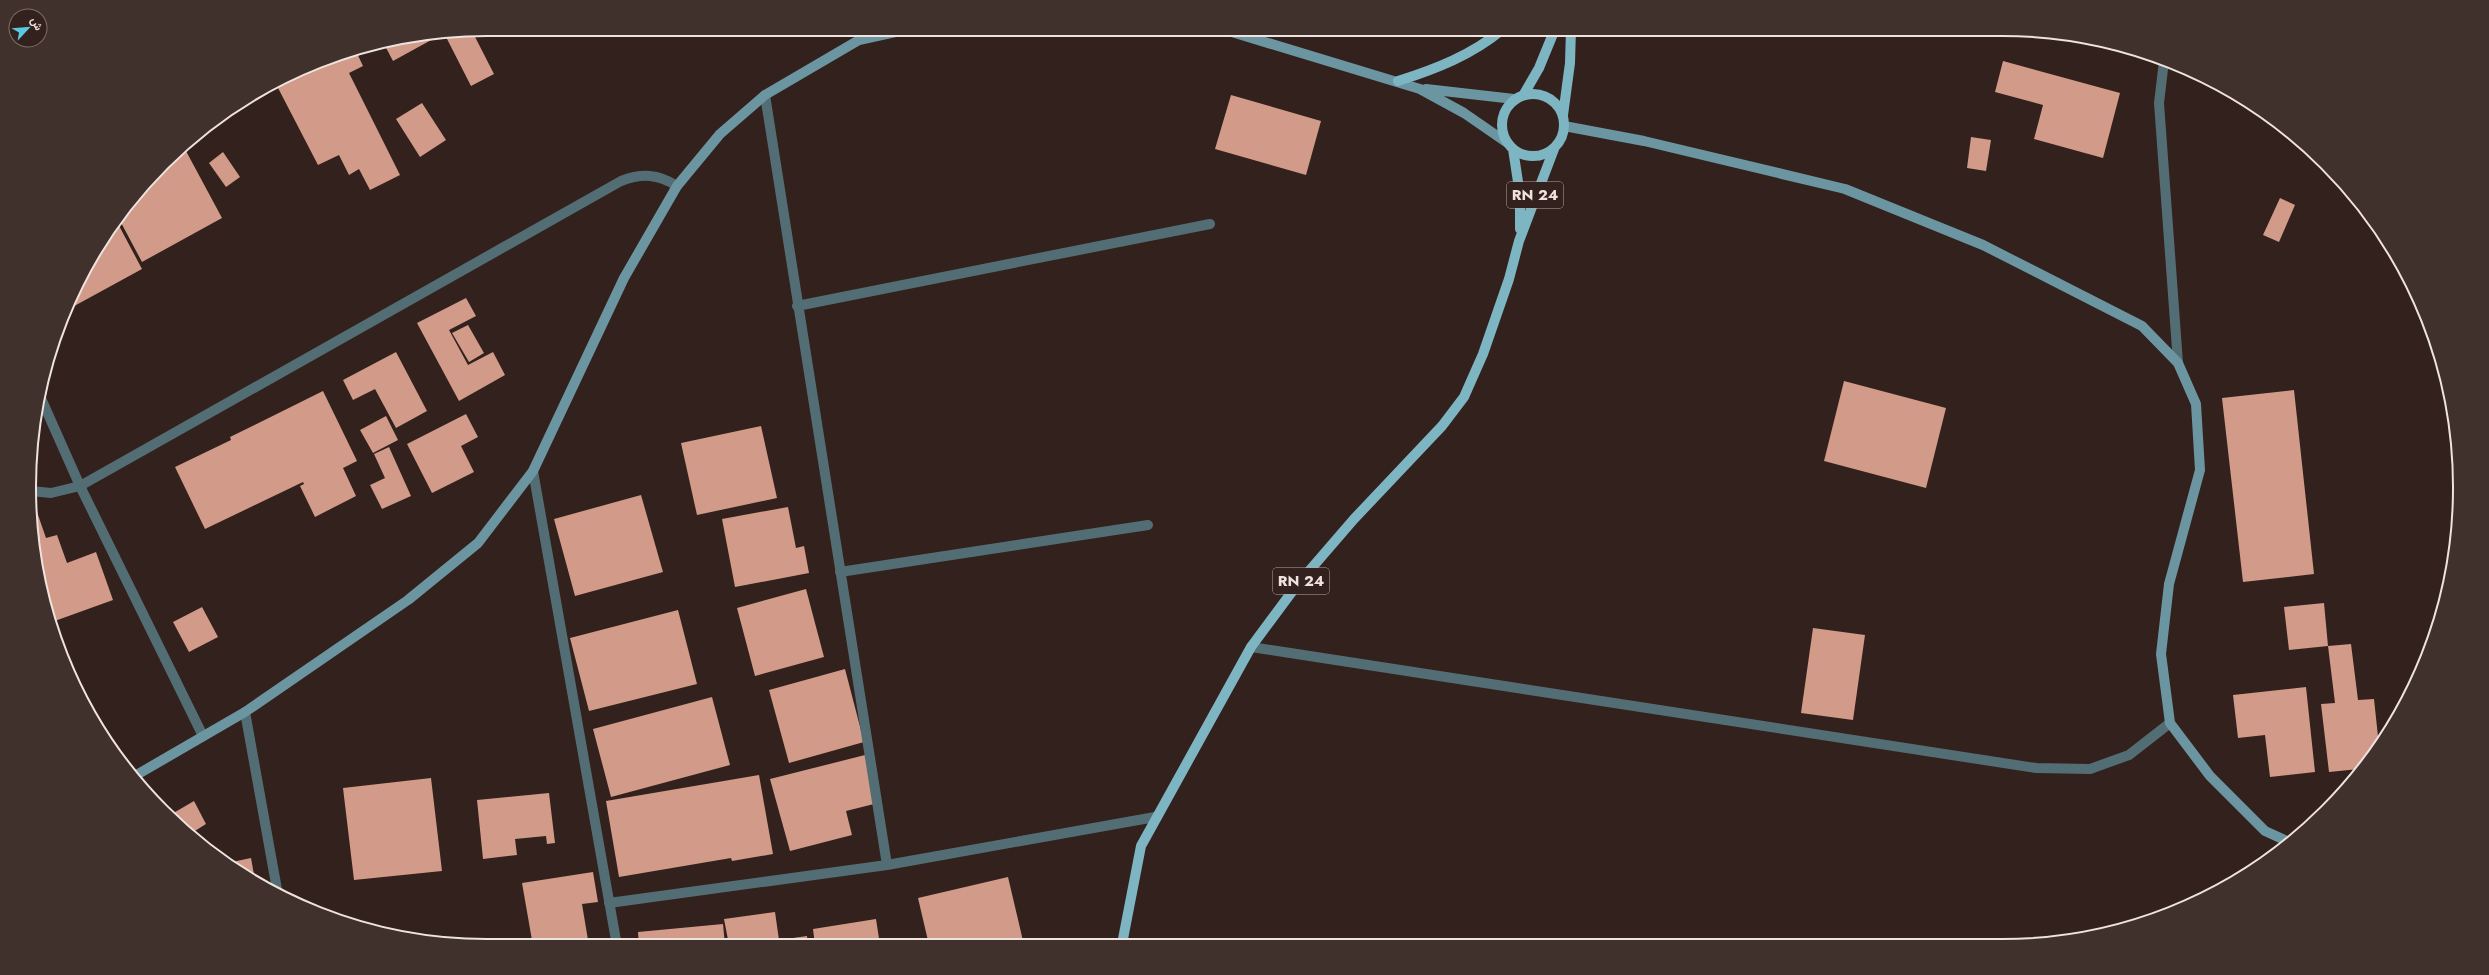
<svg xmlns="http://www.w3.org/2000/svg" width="2489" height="975" font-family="Jost,Vazirmatn,sans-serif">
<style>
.building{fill:#d29a88}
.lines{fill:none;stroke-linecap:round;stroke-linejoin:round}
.street{stroke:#536d74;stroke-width:10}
.secondary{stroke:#6b96a1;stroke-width:10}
.primary{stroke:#7db5c3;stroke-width:10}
.labels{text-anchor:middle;stroke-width:4;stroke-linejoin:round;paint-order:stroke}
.shield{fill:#32211c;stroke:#b6a9a5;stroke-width:1}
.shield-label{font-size:15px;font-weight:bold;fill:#efe3e0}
.rim{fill:none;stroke:#efe3e0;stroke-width:2}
</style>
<rect width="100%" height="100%" fill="#32211c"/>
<path class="building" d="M 472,31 L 494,74 L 471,86 L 445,35 Z
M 430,35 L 433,39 L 393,61 L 383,42 L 398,38 Z
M 355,49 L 363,66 L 349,73 L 400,175 L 370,190 L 359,169 L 349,175 L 339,155 L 318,165 L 277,86 L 343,53 Z
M 2003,61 L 2120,93 L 2103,158 L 2034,139 L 2043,105 L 1995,92 Z
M 1231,95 L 1321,121 L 1306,175 L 1215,149 Z
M 422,103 L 446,140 L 420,157 L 396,119 Z
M 1971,137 L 1991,140 L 1986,171 L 1967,168 Z
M 186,151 L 222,218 L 142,262 L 118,217 L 170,159 Z
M 223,152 L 240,177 L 226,187 L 209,163 Z
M 2280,198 L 2295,205 L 2279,242 L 2263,235 Z
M 116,220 L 142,269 L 67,310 L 90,258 Z
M 466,298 L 476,316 L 449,330 L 468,365 L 493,352 L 505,375 L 459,401 L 417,323 Z
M 468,325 L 484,353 L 469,362 L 452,333 Z
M 396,352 L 427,411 L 396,428 L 375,389 L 353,400 L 343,380 Z
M 1844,381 L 1946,408 L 1926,488 L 1824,461 Z
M 2294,390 L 2314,574 L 2243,582 L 2222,398 Z
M 323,391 L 357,461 L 343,468 L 356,496 L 315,517 L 300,486 L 304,484 L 303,482 L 205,529 L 175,467 L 231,440 L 230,437 Z
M 466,414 L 478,437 L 461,446 L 474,472 L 432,493 L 407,444 Z
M 386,416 L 398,440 L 373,453 L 360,430 Z
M 761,426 L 777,498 L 697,515 L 681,443 Z
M 389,447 L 411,496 L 382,509 L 370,485 L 385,478 L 374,454 Z
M 641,495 L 663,572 L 575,596 L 554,519 Z
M 788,507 L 796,548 L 804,546 L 809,573 L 735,587 L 722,519 Z
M 37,512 L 46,538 L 57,535 L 67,563 L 96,552 L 113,600 L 52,622 L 38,577 L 30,517 L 30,514 Z
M 806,589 L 824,657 L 755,676 L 737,608 Z
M 2324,603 L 2328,646 L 2289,650 L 2284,607 Z
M 202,607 L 218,637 L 189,652 L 173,622 Z
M 678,610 L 697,684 L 589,711 L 570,638 Z
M 1813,628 L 1865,635 L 1853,720 L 1801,713 Z
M 2351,644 L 2358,700 L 2374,699 L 2379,746 L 2359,769 L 2329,772 L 2321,704 L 2335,703 L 2328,646 Z
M 845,669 L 864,742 L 789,763 L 769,690 Z
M 2306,687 L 2315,772 L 2270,777 L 2265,735 L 2238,738 L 2233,695 Z
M 712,697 L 730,765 L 611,797 L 593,729 Z
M 865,755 L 878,803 L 846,811 L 852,835 L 790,851 L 770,779 Z
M 759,775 L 773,854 L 732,861 L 731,858 L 619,877 L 606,801 Z
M 431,778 L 442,871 L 354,880 L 343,788 Z
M 549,793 L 555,843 L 547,844 L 546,836 L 515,839 L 517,855 L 483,859 L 477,800 Z
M 194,801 L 206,824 L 190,834 L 170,815 Z
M 251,858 L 255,880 L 227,863 Z
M 593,872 L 598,902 L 582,904 L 588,940 L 552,946 L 533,946 L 522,883 Z
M 1008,877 L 1024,945 L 929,945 L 918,898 Z
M 775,912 L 779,940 L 807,936 L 808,945 L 729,945 L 724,919 Z
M 876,919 L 880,945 L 815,945 L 813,929 Z
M 723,924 L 725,945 L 639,946 L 638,932 Z"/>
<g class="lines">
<path class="street" d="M 2164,61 L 2159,103 L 2178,363
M 765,95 L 887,865
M 797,306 L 1210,224
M 40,396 L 80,486 L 203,736
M 533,471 L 617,946
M 31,491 L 51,493 L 80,486 L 621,181 C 642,173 658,174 677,186
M 840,572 L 1148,525
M 1251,647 L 2036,768 L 2090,769 L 2129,755 L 2170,723
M 245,712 L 278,895
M 609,903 L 887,865 L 1155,817"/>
<path class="secondary" d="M 1222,29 L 1420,89 L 1464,113 L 1506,142
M 1426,89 L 1514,99
M 1564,126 L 1644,141 L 1845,189 L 1983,245 L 2142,326 L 2178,363 L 2196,404 L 2200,470 L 2169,584 L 2161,654 L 2170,723 L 2210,776 L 2265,831 L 2289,842
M 133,777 L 245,712 L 408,600 L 478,543 L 533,471 L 624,278 L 677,186 L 720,134 L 765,95 L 859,40 L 909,29"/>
<path class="primary" d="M 1398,81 C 1436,69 1472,55 1503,29
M1502 125a31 31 0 1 1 62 0a31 31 0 1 1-62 0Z
M 1524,94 L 1539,68 L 1555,29
M 1563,115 L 1570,63 L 1571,29
M 1513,149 L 1520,195 L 1520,229
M 1122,944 L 1141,846 L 1251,647 L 1297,585 L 1354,519 L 1442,426 L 1464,397 L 1483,354 L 1509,279 L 1519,241 L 1554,149"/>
</g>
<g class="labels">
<g class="shield">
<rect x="1507" y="182" width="56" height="26" rx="3"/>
<rect x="1273" y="568" width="56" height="26" rx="3"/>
</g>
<g class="shield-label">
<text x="1535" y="200">RN 24</text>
<text x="1301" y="586">RN 24</text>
</g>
</g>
<path d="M0 0H2489V975H0ZM487 36H2002A451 451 0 0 1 2453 487V488A451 451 0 0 1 2002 939H487A451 451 0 0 1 36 488V487A451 451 0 0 1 487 36Z" fill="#41312c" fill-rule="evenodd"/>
<path class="rim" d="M487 36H2002A451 451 0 0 1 2453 487V488A451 451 0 0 1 2002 939H487A451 451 0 0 1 36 488V487A451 451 0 0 1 487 36Z"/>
<g transform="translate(28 28) rotate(64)"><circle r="19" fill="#32211c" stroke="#7e6f6a"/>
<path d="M0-3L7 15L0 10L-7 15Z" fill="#58c9e3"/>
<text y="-6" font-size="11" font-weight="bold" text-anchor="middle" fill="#efe3e0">ش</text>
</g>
</svg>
